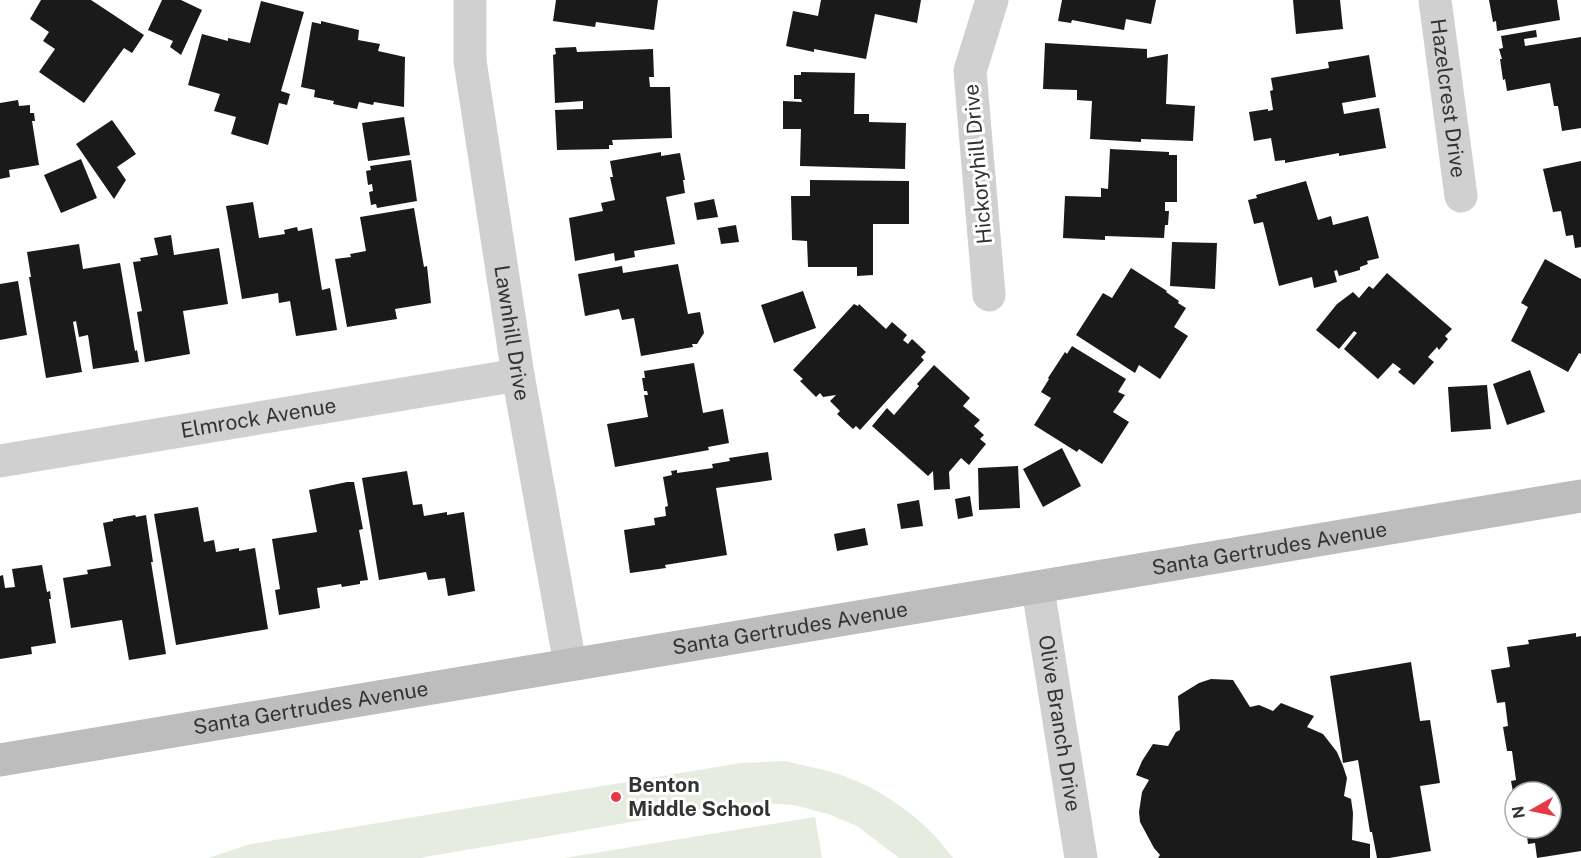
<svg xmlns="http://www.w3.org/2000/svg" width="1581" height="858" font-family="'Public Sans',sans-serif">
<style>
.garden{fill:#e6ecdf}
.building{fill:#1a1a1a}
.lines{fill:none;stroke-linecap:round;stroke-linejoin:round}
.minor{stroke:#d0d0d0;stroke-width:33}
.secondary{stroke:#bdbdbd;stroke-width:33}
.poi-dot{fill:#e63946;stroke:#fff;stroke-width:2}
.labels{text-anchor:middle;stroke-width:6;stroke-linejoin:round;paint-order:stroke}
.street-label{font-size:21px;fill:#333;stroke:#fff}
.poi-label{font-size:21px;font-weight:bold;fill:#333;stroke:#fff;text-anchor:start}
</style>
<rect width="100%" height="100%" fill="#fff"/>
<path class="garden" d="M 785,761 C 804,766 825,769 844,776 C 887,792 926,821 953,858 L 899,858 L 857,826 L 828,814 L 794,805 L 764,803 L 737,804 L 419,858 L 208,858 L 251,844 L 741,763 Z
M 815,817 L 822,858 L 564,858 Z"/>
<path class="building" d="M 41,0 L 91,0 L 144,35 L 132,53 L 124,48 L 84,103 L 39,72 L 55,49 L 43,41 L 49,32 L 30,19 Z
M 162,0 L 181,0 L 202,10 L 181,55 L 170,47 L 173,41 L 148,30 Z
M 556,0 L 658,0 L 654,30 L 596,22 L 595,27 L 553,21 Z
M 821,0 L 921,0 L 917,23 L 875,14 L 866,59 L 814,49 L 814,52 L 786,46 L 793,11 L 818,16 Z
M 1062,0 L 1156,0 L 1151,24 L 1126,19 L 1124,30 L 1072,20 L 1071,23 L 1058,21 Z
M 1293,0 L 1340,0 L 1343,29 L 1296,34 Z
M 1489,0 L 1557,0 L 1560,20 L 1497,31 L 1496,21 L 1493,22 Z
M 261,1 L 304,12 L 281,91 L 290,94 L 287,105 L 279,103 L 268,145 L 231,134 L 236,117 L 214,111 L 220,94 L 188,85 L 202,34 L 228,41 L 228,38 L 250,43 Z
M 321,21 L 359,30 L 358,40 L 380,44 L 378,51 L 405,57 L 404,107 L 374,102 L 373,105 L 359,102 L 357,109 L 333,104 L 334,101 L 314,97 L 315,90 L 301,87 L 312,22 L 321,24 Z
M 1536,30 L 1537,37 L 1524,39 L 1525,46 L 1581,37 L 1581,128 L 1562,131 L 1558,106 L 1554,106 L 1550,83 L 1507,91 L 1505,79 L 1503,80 L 1500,59 L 1502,59 L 1499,49 L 1503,48 L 1501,36 Z
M 1045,43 L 1147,49 L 1147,58 L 1168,54 L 1166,104 L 1195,106 L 1193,141 L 1141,139 L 1141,142 L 1090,139 L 1092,101 L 1077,100 L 1077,90 L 1043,89 Z
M 576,47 L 577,52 L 653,49 L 654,77 L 649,77 L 650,87 L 670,87 L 672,138 L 612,140 L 613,145 L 609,145 L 609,149 L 557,150 L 555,110 L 583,109 L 583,101 L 555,103 L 553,55 L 556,54 L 555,48 Z
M 1369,55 L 1376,97 L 1342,103 L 1344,114 L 1379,108 L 1386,148 L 1339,156 L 1339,153 L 1285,163 L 1285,160 L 1275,161 L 1271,138 L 1254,141 L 1249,112 L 1268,109 L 1268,111 L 1273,110 L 1270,91 L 1273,90 L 1271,78 L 1329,68 L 1328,62 Z
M 801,72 L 855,73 L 854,114 L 869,114 L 869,122 L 906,123 L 905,169 L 800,166 L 801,129 L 783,129 L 783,101 L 802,102 L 801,99 L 794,99 L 794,75 L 801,75 Z
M 18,100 L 19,106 L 30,105 L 30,113 L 34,113 L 35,121 L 32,121 L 39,165 L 9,170 L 10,177 L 0,179 L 0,103 Z
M 404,117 L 410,155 L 368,161 L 362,123 Z
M 112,120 L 136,154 L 117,167 L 126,180 L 114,199 L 76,144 Z
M 1110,149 L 1169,152 L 1169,155 L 1177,155 L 1177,202 L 1165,202 L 1165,211 L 1169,211 L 1168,225 L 1165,225 L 1164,238 L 1105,236 L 1105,240 L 1063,238 L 1065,196 L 1101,197 L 1101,188 L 1108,189 Z
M 661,152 L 661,156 L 680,153 L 685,180 L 683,180 L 685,193 L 666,197 L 675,244 L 634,251 L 635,257 L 615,261 L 614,253 L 575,261 L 569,218 L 603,211 L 601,203 L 615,200 L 610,177 L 613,177 L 610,161 Z
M 81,159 L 97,198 L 61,213 L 44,175 Z
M 411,160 L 417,201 L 377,208 L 376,204 L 371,205 L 369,192 L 373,191 L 372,184 L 368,185 L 366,171 L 371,170 L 370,166 Z
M 1581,161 L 1581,247 L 1575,248 L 1573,235 L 1566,236 L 1561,211 L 1553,212 L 1543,169 Z
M 810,180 L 909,181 L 909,224 L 873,224 L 873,275 L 857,276 L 857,267 L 808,267 L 807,241 L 792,240 L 791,196 L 810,196 Z
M 1306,181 L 1318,220 L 1331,216 L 1333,225 L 1368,216 L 1379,258 L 1367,261 L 1368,264 L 1360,267 L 1360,270 L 1339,276 L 1337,270 L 1334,271 L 1337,282 L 1314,288 L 1312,277 L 1279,286 L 1263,222 L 1254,224 L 1248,200 L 1257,198 L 1256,195 Z
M 714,199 L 718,217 L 697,220 L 694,203 Z
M 253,202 L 259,238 L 285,234 L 284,230 L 297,227 L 298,231 L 312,228 L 322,290 L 330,288 L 337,330 L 296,336 L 290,301 L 279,303 L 278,293 L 242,299 L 226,206 Z
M 414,208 L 424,267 L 427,266 L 431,303 L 395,309 L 397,319 L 347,327 L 335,259 L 351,257 L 350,254 L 366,251 L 360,217 Z
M 736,225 L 739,242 L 721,244 L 718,228 Z
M 171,235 L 174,255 L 219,248 L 228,304 L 183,311 L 190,354 L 145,362 L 137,312 L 142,311 L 133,262 L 141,261 L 140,258 L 158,255 L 154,238 Z
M 1172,242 L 1217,243 L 1215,289 L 1170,286 Z
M 79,244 L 83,269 L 120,263 L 135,351 L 137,350 L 139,362 L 93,369 L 88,335 L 79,337 L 76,321 L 73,322 L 82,372 L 46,378 L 29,277 L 31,277 L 27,252 Z
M 1545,259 L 1581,279 L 1581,354 L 1579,353 L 1568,372 L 1511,341 L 1528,307 L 1521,303 Z
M 678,264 L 688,314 L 700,312 L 704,333 L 697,344 L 692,344 L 693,347 L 641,356 L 634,318 L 622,320 L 619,309 L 585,316 L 578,274 L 622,266 L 623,273 Z
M 1131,268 L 1167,291 L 1166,292 L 1179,301 L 1178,303 L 1186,308 L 1174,327 L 1188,336 L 1160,379 L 1139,365 L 1135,373 L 1076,335 L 1103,293 L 1112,298 Z
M 1387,273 L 1452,329 L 1445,336 L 1448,339 L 1439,350 L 1437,347 L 1428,357 L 1434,362 L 1414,385 L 1398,372 L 1401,369 L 1393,363 L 1378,379 L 1344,349 L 1357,333 L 1354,331 L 1339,349 L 1316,330 L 1337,304 L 1353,292 L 1359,298 L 1369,286 L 1373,289 Z
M 18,281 L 27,335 L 0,340 L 0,284 Z
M 803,291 L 816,328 L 774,343 L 761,305 Z
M 854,304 L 858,306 L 859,304 L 886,329 L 892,322 L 907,335 L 903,340 L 908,344 L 912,339 L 926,352 L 921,357 L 924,360 L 860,430 L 856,426 L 853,429 L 837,414 L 840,411 L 830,401 L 836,395 L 823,397 L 820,393 L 816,397 L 800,381 L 803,379 L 793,370 Z
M 1072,346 L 1126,379 L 1118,392 L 1125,395 L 1113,412 L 1129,422 L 1102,464 L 1079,449 L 1077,452 L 1034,425 L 1051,398 L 1041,392 L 1049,379 L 1048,378 L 1065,352 L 1067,354 Z
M 694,363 L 703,413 L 723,409 L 729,443 L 708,447 L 709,450 L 615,467 L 607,424 L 648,417 L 644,395 L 648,395 L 647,391 L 644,391 L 642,378 L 645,378 L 644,371 Z
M 934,365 L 970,398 L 963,406 L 980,420 L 974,426 L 984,435 L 980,439 L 986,444 L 969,465 L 961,458 L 949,472 L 950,489 L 934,490 L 933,471 L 928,476 L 872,426 L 887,408 L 894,415 L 919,386 L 917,384 Z
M 1530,370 L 1545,412 L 1507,425 L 1493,384 Z
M 1487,385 L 1491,429 L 1451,432 L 1448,387 Z
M 1062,448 L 1081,486 L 1043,507 L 1023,469 Z
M 768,452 L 772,480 L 716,488 L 727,555 L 665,565 L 666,568 L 630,573 L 624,530 L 655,525 L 654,518 L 666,516 L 665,507 L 668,506 L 663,477 L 672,475 L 671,471 L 677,470 L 677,473 L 713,468 L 712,464 L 730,461 L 729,458 Z
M 1018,466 L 1020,508 L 979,510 L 978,468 Z
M 407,471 L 413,505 L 422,504 L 424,516 L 447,512 L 447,515 L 464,512 L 475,591 L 448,596 L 445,578 L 428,580 L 426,572 L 379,580 L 362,478 Z
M 347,482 L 354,482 L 363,529 L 359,530 L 368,580 L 360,581 L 360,584 L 342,587 L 341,584 L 317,588 L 320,608 L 279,615 L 275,590 L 280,589 L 272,539 L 317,532 L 309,490 Z
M 970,496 L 973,516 L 958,519 L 955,499 Z
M 919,500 L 923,526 L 901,529 L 897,504 Z
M 198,507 L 204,542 L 214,540 L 216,552 L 239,548 L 239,551 L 255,548 L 268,629 L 176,645 L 154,514 Z
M 135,515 L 136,517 L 146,515 L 153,562 L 151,562 L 166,654 L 129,660 L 122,620 L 71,628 L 63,578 L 88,574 L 87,570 L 111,566 L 103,523 L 113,521 L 113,519 Z
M 865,528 L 868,545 L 837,551 L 834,534 Z
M 42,565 L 47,592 L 50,591 L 51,599 L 49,599 L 56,643 L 31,647 L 32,654 L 0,659 L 0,576 L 3,575 L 5,588 L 15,587 L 12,569 Z
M 1576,633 L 1576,637 L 1581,636 L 1581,851 L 1537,858 L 1535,843 L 1528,844 L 1526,828 L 1551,828 L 1551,792 L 1513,792 L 1511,781 L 1516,780 L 1512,751 L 1507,751 L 1503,727 L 1508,726 L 1505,702 L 1497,703 L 1491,670 L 1510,667 L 1507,647 L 1529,644 L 1528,640 Z
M 1411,662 L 1420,721 L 1430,720 L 1440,783 L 1420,786 L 1431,851 L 1389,858 L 1377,858 L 1372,832 L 1370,832 L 1358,760 L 1343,763 L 1330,676 Z
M 1211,679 L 1233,680 L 1250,707 L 1259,705 L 1273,711 L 1281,703 L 1314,716 L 1307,727 L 1323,734 L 1337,752 L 1343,766 L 1347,778 L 1344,796 L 1351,799 L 1353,813 L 1352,840 L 1370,844 L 1370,858 L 1158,858 L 1160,855 L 1154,848 L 1140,822 L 1139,812 L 1142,792 L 1149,780 L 1136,775 L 1142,761 L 1153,744 L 1168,746 L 1176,732 L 1180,730 L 1178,696 L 1199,683 Z"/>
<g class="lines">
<g class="minor">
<path id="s1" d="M 470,0 L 470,61 L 518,375 L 570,664"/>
<path id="s2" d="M 1435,0 L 1461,196"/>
<path d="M 989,295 L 970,71 L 992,0"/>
<path id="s3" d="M 0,461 L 518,375"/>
<path id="s4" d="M 1038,589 L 1081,858"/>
</g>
<path class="secondary" id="s5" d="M 0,760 C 527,671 1054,586 1581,496"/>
</g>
<circle class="poi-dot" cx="616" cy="797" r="6"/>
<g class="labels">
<g class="street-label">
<text dy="7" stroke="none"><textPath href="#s2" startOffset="99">Hazelcrest Drive</textPath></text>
<text transform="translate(978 164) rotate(-95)" y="7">Hickoryhill Drive</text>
<text dy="7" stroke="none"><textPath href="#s1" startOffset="336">Lawnhill Drive</textPath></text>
<text dy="7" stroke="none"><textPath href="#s3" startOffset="262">Elmrock Avenue</textPath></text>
<text dy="7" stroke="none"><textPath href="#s5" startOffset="1287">Santa Gertrudes Avenue</textPath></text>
<text dy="7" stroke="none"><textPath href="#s5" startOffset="801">Santa Gertrudes Avenue</textPath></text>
<text dy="7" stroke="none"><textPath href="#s5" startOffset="315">Santa Gertrudes Avenue</textPath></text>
<text dy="7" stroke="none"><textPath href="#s4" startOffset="136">Olive Branch Drive</textPath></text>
</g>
<g class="poi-label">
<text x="628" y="792">Benton<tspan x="628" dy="24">Middle School</tspan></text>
</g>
</g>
<g transform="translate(1533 810) rotate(261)"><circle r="28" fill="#ffffff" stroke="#adadad" stroke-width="1.5"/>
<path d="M0-4.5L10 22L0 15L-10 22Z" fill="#e63946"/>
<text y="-9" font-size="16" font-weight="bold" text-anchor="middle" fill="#333333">N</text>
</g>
</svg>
